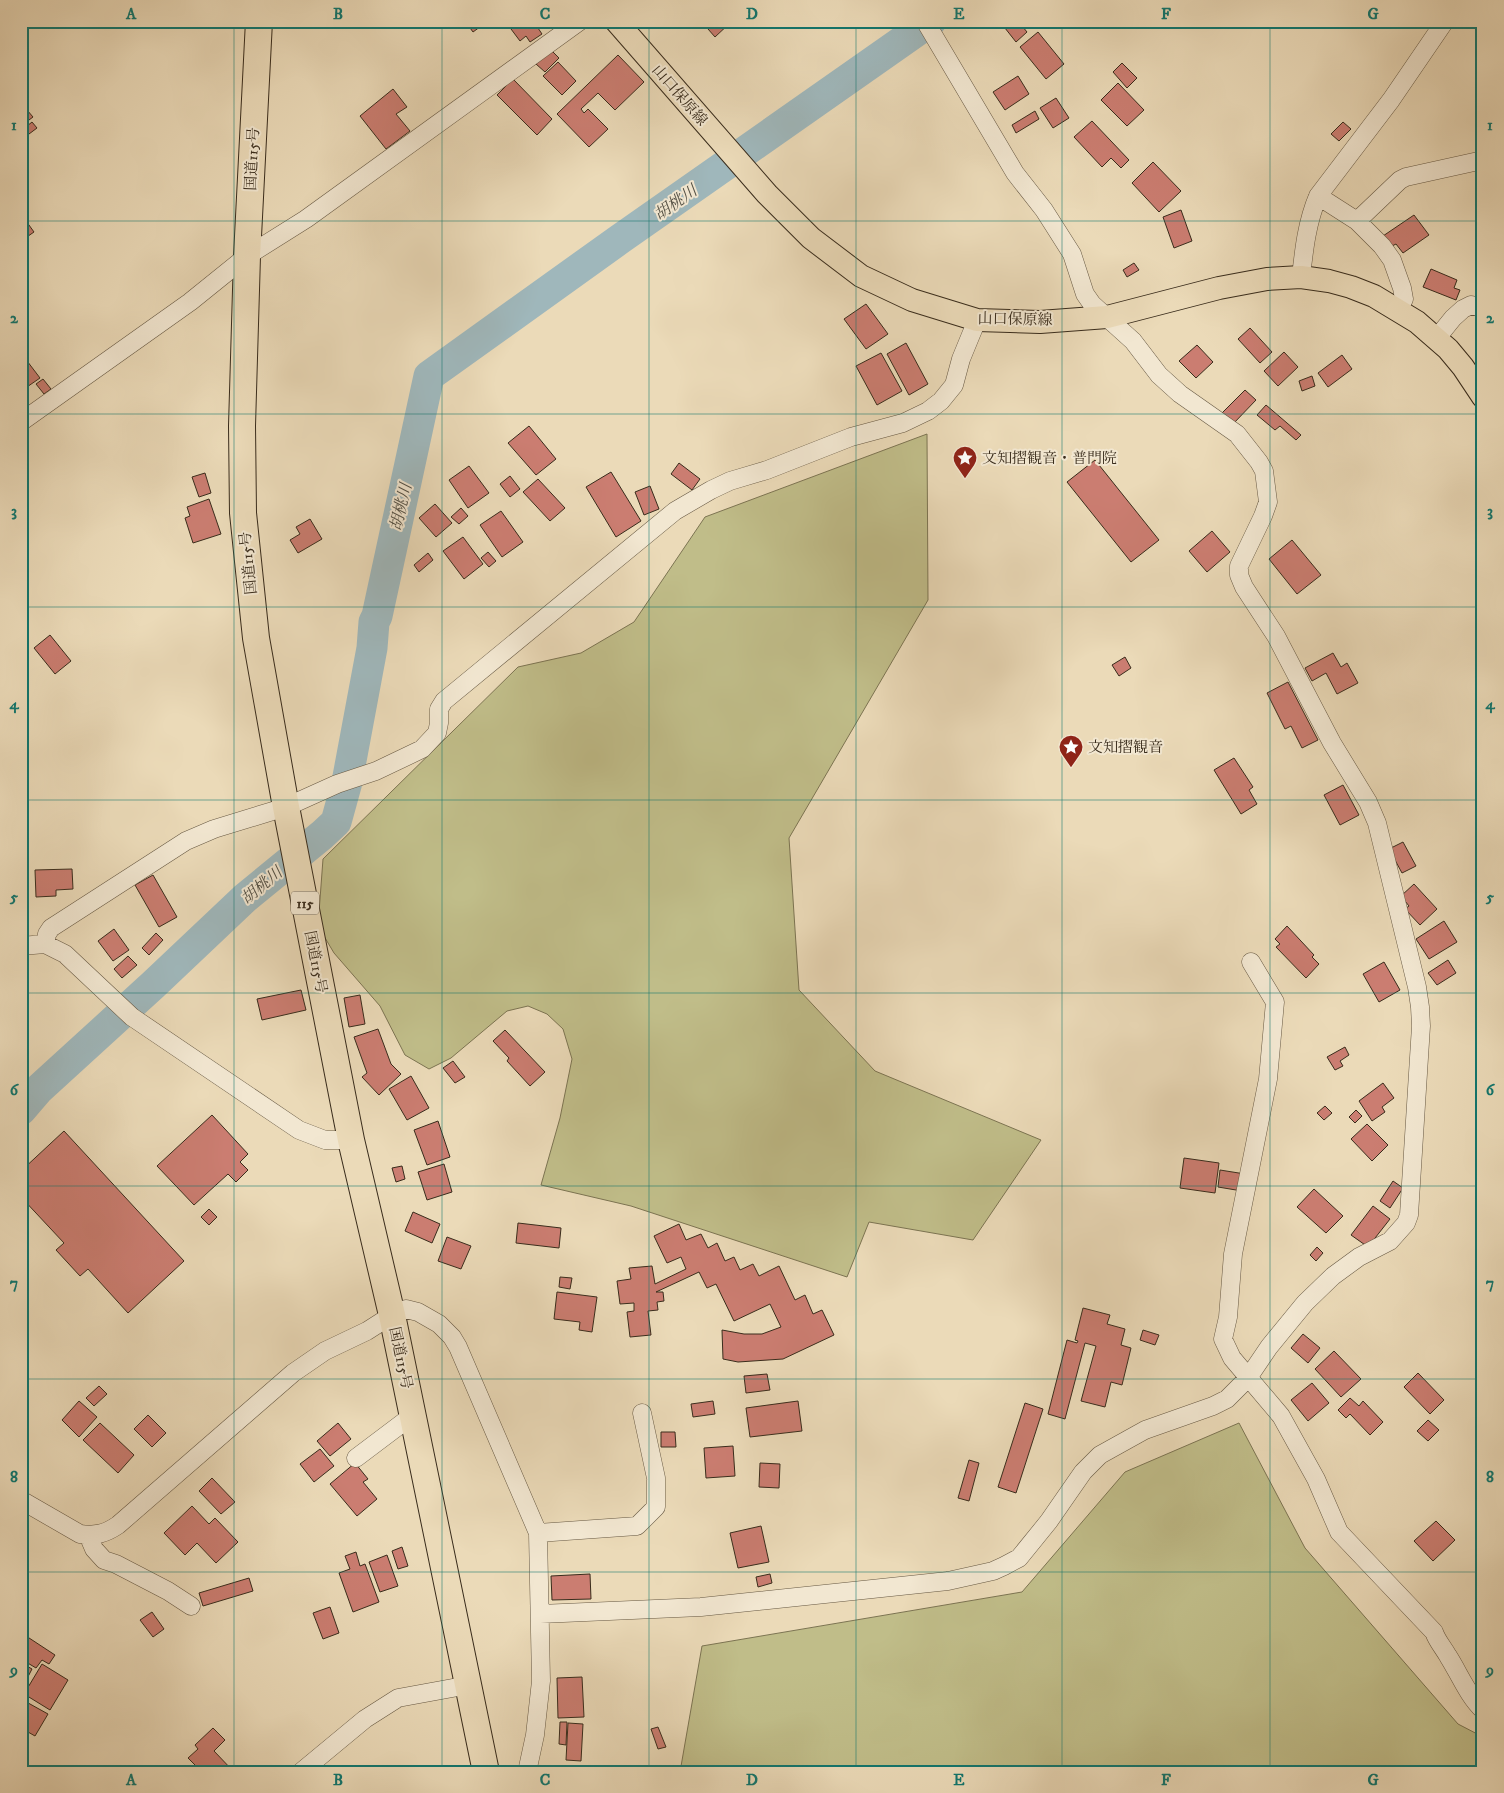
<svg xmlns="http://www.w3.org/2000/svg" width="1504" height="1793" font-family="'IM FELL DW Pica','Noto Serif JP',serif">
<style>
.green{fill:#c0bd89;stroke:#7c7452}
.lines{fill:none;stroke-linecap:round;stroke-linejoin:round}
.river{stroke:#9fb7bb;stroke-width:31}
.building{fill:#cb7d71;stroke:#392c1c}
.minor-casing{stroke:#665843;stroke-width:19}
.major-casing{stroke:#392c1c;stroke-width:24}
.highway-casing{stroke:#392c1c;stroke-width:28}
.minor{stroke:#f2e7d1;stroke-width:18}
.major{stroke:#ebdab8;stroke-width:22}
.highway{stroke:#ebdab8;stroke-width:26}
.grid{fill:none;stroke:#0f766e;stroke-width:1;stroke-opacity:0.55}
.labels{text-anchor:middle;stroke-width:4;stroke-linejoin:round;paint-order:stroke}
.shield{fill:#f2e7d1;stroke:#706452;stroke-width:1}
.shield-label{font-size:14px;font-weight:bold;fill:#392c1c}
.street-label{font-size:15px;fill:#392c1c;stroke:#f2e7d1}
.poi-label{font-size:15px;fill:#392c1c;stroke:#f2e7d1;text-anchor:start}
.water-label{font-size:16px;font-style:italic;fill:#524f44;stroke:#f2e7d1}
.neatline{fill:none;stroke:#0f766e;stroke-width:2}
.grid-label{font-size:16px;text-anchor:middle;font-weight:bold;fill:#0f766e}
</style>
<rect width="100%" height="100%" fill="#ebdab8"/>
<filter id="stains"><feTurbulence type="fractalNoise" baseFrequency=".004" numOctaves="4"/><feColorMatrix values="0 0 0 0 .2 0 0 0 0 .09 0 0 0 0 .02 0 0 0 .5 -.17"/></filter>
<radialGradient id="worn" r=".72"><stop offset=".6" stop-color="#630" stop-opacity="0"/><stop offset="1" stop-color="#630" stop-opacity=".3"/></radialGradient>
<path class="green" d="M 927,434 L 928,600 L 789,838 L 799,990 L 875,1071 L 1041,1140 L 973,1240 L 869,1222 L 847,1277 L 631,1206 L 541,1185 L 560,1118 L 572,1059 L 563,1029 L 547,1014 L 528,1006 L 507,1011 L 451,1058 L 429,1069 L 405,1055 L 380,1006 L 334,953 L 318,926 L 323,859 L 518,667 L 581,653 L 634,622 L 705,517 Z
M 1239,1423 L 1305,1548 L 1458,1724 L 1483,1737 L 1483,1772 L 680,1772 L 702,1646 L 1022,1592 L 1125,1472 Z"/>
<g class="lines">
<path class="river" d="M 21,1110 L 39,1089 L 153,985 L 245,898 L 322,835 L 336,822 L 347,782 L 372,648 L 374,622 L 377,616 L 429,376 L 620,239 L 931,21"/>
</g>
<path class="building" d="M 465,21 L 488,21 L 473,32 Z
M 505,21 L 548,21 L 538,28 L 542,34 L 530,42 L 526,36 L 520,41 Z
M 701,21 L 730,21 L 731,22 L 715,37 Z
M 1002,21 L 1018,21 L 1027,32 L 1016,42 L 1001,23 Z
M 1038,32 L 1064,64 L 1046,79 L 1020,47 Z
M 551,50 L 559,58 L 545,72 L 536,64 Z
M 618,55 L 644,82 L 615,110 L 598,93 L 581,109 L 584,113 L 588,109 L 608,129 L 589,147 L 557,114 Z
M 558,62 L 576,81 L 562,95 L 543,76 Z
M 1122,63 L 1137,78 L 1127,88 L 1113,72 Z
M 1018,76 L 1029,94 L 1005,110 L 993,92 Z
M 513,79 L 552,119 L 537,135 L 497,95 Z
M 1118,83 L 1144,110 L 1127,126 L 1101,100 Z
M 393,89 L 407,107 L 396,114 L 410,131 L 386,149 L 360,116 Z
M 1056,98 L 1069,118 L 1053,128 L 1040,108 Z
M 21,103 L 33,117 L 21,126 Z
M 1035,111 L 1039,119 L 1016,133 L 1012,125 Z
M 1092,121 L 1129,160 L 1121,168 L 1111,158 L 1102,167 L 1074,137 Z
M 32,122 L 37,128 L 21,140 L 21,131 Z
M 1343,122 L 1351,129 L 1339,141 L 1331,134 Z
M 1153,162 L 1181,191 L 1159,212 L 1132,183 Z
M 1181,210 L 1192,241 L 1174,248 L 1163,217 Z
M 21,214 L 34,232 L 21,241 Z
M 1414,215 L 1429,235 L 1403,253 L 1396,244 L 1390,247 L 1383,236 Z
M 1134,263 L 1139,270 L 1127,277 L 1123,270 Z
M 1431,269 L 1457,280 L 1454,288 L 1460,290 L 1456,300 L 1423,287 Z
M 866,304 L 888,334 L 866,349 L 844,319 Z
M 1250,328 L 1272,352 L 1260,363 L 1238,339 Z
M 906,343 L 928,384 L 909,395 L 887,354 Z
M 1197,345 L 1213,362 L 1196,378 L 1179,361 Z
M 1284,352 L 1298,367 L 1278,386 L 1264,371 Z
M 21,353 L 40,378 L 24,389 L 21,386 Z
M 881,353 L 902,391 L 877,405 L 856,366 Z
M 1342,355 L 1352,369 L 1328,387 L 1318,373 Z
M 1312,376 L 1315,386 L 1302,391 L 1299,381 Z
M 43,379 L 51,389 L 44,394 L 36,384 Z
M 1245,390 L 1256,400 L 1233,424 L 1222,413 Z
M 1266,405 L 1301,435 L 1296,440 L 1280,426 L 1275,430 L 1257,415 Z
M 529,426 L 556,459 L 536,475 L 508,443 Z
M 1095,460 L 1159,540 L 1131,562 L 1067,482 Z
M 679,463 L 700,479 L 692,490 L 671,474 Z
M 469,466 L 489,493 L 468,508 L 449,480 Z
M 611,472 L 641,521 L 616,537 L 586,487 Z
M 205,473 L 211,493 L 199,497 L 192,477 Z
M 510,476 L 520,489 L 510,497 L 500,484 Z
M 538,479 L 565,508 L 550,521 L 523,492 Z
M 650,486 L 659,509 L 644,515 L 635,492 Z
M 209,499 L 221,534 L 193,543 L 185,518 L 190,516 L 187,507 Z
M 435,504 L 452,523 L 436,537 L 419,518 Z
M 461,508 L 468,516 L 459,524 L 451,517 Z
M 501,511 L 523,542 L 502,557 L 480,525 Z
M 310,519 L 322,539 L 298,553 L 290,540 L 300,534 L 296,527 Z
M 1212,531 L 1230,552 L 1207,572 L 1189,551 Z
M 463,537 L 483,564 L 464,579 L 443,551 Z
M 1292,540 L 1321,575 L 1297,594 L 1269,559 Z
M 488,552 L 496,561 L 489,567 L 481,558 Z
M 428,553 L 433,560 L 419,572 L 414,565 Z
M 50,635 L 71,661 L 55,674 L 34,648 Z
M 1333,653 L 1341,667 L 1347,663 L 1358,683 L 1337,694 L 1326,673 L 1312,681 L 1305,668 Z
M 1125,657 L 1131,668 L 1119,676 L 1112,665 Z
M 1288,682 L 1318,740 L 1302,748 L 1291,726 L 1285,729 L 1267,693 Z
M 1234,758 L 1253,787 L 1249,790 L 1257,804 L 1241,814 L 1214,770 Z
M 1343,785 L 1359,815 L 1340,825 L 1324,795 Z
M 1403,842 L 1416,866 L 1402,873 L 1389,849 Z
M 72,869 L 73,889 L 56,890 L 56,896 L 36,897 L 35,870 Z
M 153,875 L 177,917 L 159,927 L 135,885 Z
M 1414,884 L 1437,909 L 1420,925 L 1405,909 L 1409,906 L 1401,896 Z
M 1444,921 L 1457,942 L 1429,959 L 1416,939 Z
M 1287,926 L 1314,955 L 1312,957 L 1319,964 L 1306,978 L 1276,947 L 1280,944 L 1275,939 Z
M 114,929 L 129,950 L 113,961 L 98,941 Z
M 156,933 L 163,940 L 149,955 L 142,948 Z
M 128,956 L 137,965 L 122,978 L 114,969 Z
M 1448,960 L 1456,973 L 1437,985 L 1428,973 Z
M 1384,962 L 1400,990 L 1379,1002 L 1363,974 Z
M 301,990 L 306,1010 L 262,1020 L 257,999 Z
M 360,995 L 365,1024 L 349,1027 L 344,998 Z
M 378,1029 L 391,1064 L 401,1074 L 379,1095 L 362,1077 L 367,1073 L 354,1037 Z
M 505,1030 L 545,1072 L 530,1086 L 507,1061 L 509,1058 L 493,1041 Z
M 1345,1047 L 1349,1055 L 1340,1061 L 1343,1066 L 1335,1070 L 1327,1057 Z
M 453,1061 L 465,1077 L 455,1083 L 443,1068 Z
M 411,1076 L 429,1108 L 407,1120 L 389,1089 Z
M 1383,1083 L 1394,1098 L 1382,1107 L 1385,1112 L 1372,1121 L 1359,1101 Z
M 1325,1106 L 1332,1113 L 1324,1120 L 1317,1113 Z
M 1356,1110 L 1362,1116 L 1355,1123 L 1349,1117 Z
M 212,1115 L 248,1154 L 240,1162 L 248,1170 L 236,1182 L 228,1174 L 194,1205 L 157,1166 Z
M 438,1121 L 450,1157 L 427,1165 L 414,1130 Z
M 1367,1124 L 1388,1145 L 1372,1161 L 1351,1139 Z
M 64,1131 L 184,1261 L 128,1313 L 88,1269 L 80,1276 L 56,1250 L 64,1243 L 21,1197 L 21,1171 Z
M 1184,1158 L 1219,1163 L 1215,1193 L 1180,1188 Z
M 444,1164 L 452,1192 L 427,1200 L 418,1172 Z
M 402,1166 L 405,1179 L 396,1182 L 392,1168 Z
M 1220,1170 L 1245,1174 L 1242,1191 L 1218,1187 Z
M 1393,1181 L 1403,1188 L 1390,1208 L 1380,1201 Z
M 1314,1189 L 1343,1216 L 1326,1233 L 1297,1207 Z
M 1373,1206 L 1390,1219 L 1368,1247 L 1351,1235 Z
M 209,1209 L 217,1217 L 209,1225 L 201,1217 Z
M 413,1212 L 440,1224 L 432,1243 L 405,1231 Z
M 518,1223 L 561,1228 L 559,1248 L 516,1243 Z
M 679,1224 L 686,1240 L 701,1234 L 708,1248 L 717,1243 L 725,1261 L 734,1257 L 740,1270 L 753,1264 L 759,1276 L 779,1266 L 795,1300 L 805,1295 L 813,1314 L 822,1310 L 834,1335 L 783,1359 L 738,1362 L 723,1359 L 722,1330 L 744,1334 L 762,1334 L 781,1327 L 770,1304 L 734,1321 L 716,1284 L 707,1288 L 699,1272 L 656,1292 L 663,1292 L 664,1301 L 657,1302 L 658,1310 L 648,1311 L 651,1335 L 630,1337 L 627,1312 L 634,1311 L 634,1303 L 620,1304 L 617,1281 L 631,1279 L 629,1268 L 652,1266 L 655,1284 L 686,1269 L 681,1257 L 667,1263 L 654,1236 Z
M 447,1237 L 471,1246 L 461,1269 L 438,1261 Z
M 1317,1247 L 1323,1253 L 1316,1261 L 1310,1255 Z
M 560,1277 L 572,1278 L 570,1289 L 559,1287 Z
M 557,1292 L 597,1297 L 592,1332 L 579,1330 L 580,1322 L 554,1319 Z
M 1083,1308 L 1110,1315 L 1107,1324 L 1125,1329 L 1121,1345 L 1131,1348 L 1122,1385 L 1111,1382 L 1105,1407 L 1081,1401 L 1096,1346 L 1085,1343 L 1065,1419 L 1048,1414 L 1067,1340 L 1077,1343 L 1078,1341 L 1075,1340 Z
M 1143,1330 L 1159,1335 L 1155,1345 L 1140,1340 Z
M 1303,1334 L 1320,1348 L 1308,1363 L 1291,1348 Z
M 1334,1351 L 1361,1379 L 1341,1397 L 1315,1369 Z
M 1418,1373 L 1444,1400 L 1430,1414 L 1404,1387 Z
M 767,1374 L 770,1390 L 746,1393 L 744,1376 Z
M 1312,1383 L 1329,1403 L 1308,1421 L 1291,1400 Z
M 99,1386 L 107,1394 L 94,1406 L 86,1398 Z
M 1350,1398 L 1359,1406 L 1363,1401 L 1383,1422 L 1370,1435 L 1350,1414 L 1346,1418 L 1338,1410 Z
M 79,1401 L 97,1417 L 79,1437 L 62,1420 Z
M 713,1401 L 715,1414 L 693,1417 L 691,1404 Z
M 798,1401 L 802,1431 L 750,1437 L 746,1408 Z
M 1025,1403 L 1043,1409 L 1016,1493 L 998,1487 Z
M 148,1415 L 166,1433 L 152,1447 L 134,1429 Z
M 1428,1420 L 1439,1430 L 1428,1441 L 1417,1431 Z
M 100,1423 L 134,1455 L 118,1473 L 83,1440 Z
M 338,1423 L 351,1439 L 330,1456 L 317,1441 Z
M 661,1432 L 675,1432 L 676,1447 L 661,1447 Z
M 733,1446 L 735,1476 L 706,1478 L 704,1448 Z
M 320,1449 L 334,1466 L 314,1482 L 300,1464 Z
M 969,1460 L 979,1463 L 969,1501 L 958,1498 Z
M 355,1463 L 368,1479 L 363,1482 L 377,1499 L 357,1516 L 330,1484 Z
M 760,1463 L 780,1464 L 779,1488 L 759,1487 Z
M 212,1478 L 235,1502 L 221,1514 L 199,1491 Z
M 192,1506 L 209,1524 L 215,1518 L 238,1542 L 216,1563 L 197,1543 L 185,1555 L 164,1533 Z
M 1436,1521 L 1455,1540 L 1433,1561 L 1414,1541 Z
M 761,1526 L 769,1562 L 738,1568 L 730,1533 Z
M 402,1547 L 408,1566 L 398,1569 L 392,1551 Z
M 356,1552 L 360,1566 L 365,1564 L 379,1602 L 353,1612 L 339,1573 L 350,1569 L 345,1556 Z
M 387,1555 L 398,1586 L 380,1592 L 369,1562 Z
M 590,1574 L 591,1599 L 552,1600 L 551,1576 Z
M 770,1574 L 772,1583 L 758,1587 L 756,1577 Z
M 249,1578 L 253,1591 L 203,1606 L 199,1593 Z
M 330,1607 L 339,1633 L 323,1639 L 313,1613 Z
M 152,1612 L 164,1629 L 153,1637 L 140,1620 Z
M 23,1634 L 55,1655 L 49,1664 L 42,1660 L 36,1668 L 21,1659 L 21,1636 Z
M 42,1664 L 68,1680 L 50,1710 L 24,1694 Z
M 25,1665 L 32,1669 L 21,1690 L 21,1672 Z
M 582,1677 L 584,1717 L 558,1718 L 557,1678 Z
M 21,1699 L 48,1714 L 35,1736 L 21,1728 Z
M 560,1722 L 567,1722 L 566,1745 L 559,1744 Z
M 568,1723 L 583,1724 L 581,1761 L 566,1760 Z
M 658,1727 L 666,1747 L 658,1749 L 651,1729 Z
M 213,1728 L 225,1740 L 214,1751 L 234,1772 L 202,1772 L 188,1758 L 198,1749 L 195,1745 Z"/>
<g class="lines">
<defs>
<path id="minor" d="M 1318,196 L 1357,221 L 1382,246 L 1392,260 L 1402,288 L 1404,299 L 1398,310
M 1357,221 L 1400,180 L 1406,177 L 1483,160
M 1301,277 C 1304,249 1307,222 1318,196 L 1391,100 L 1445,21
M 1436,339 L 1453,318 L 1463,309 L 1471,305 L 1483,308
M 21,422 L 190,302 L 247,256 L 306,219 L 580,21
M 45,944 L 47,934 L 51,928 L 186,841 L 214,829 L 286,807 L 337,784 L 376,771 L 422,749 L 437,733 L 439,723 L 439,709 L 444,701 L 675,511 L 711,490 L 730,481 L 767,470 L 851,437 L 903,423 L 928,411 L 941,401 L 954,385 L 961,359 L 977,320
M 21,946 L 45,944 L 65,954 L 132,1017 L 299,1130 L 325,1140 L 351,1140
M 1251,962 L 1275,1002 L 1268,1079 L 1233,1254 L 1228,1317 L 1223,1339 L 1232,1358 L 1281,1416 L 1316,1479 L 1339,1532 L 1434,1632 C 1437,1641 1443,1647 1448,1656 C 1459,1673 1468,1696 1483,1710
M 356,1458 L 413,1415
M 21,1500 L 80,1534 C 95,1536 105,1534 118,1525 L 293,1373 L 325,1351 L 367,1331 L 392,1315 L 406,1309 L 418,1312 L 439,1324 L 452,1337 L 458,1347 L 538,1533 L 637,1526 L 656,1507 L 656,1478 L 642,1413
M 88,1535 L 94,1549 L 104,1560 L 116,1564 L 168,1591 L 191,1606
M 540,1614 L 701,1607 L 948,1581 L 993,1571 L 1004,1566 L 1019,1558 L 1049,1521 L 1083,1472 L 1100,1455 L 1145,1430 L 1213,1406 L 1227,1399 L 1248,1378 L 1269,1347 L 1305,1303 L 1333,1276 L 1359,1257 L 1390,1241 L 1406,1223 L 1409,1215 L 1421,1026 L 1420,1007 L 1417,987 L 1377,823 L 1368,802 L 1332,743 L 1276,636 L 1244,587 L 1239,575 L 1239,566 L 1263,516 L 1268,502 L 1264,471 L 1259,462 L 1237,434 L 1180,394 L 1159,375 L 1133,341 L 1092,304 L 1085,294 L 1072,254 L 1044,210 L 1015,173 L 925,21
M 301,1772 L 365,1719 L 398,1698 L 469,1685
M 527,1772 L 535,1735 L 541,1681 L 538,1533"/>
<path id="major" d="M 616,21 L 767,194 L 811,238 L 861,276 L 912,300 L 977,320 L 1040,322 L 1107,317 L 1219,288 L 1267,279 L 1301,277 L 1329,281 L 1351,287 L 1374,296 L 1417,322 L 1448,349 L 1463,367 L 1483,397"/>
<path id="highway" d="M 259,21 L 247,256 L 242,426 L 243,513 L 256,638 L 286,807 L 351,1140 L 392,1315 L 486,1772"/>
</defs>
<use href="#minor" class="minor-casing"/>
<use href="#major" class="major-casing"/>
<use href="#highway" class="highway-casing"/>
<use href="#minor" class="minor"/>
<use href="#major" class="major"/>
<use href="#highway" class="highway"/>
</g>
<path class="grid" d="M 234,21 L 234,1772M 442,21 L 442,1772M 649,21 L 649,1772M 856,21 L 856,1772M 1062,21 L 1062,1772M 1270,21 L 1270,1772M 21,221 L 1483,221M 21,414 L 1483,414M 21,607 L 1483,607M 21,800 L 1483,800M 21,993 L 1483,993M 21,1186 L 1483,1186M 21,1379 L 1483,1379M 21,1572 L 1483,1572"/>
<defs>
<symbol id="sight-pin" viewBox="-11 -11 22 30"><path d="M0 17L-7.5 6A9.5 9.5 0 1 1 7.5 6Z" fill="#8f2418" stroke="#f2e7d1"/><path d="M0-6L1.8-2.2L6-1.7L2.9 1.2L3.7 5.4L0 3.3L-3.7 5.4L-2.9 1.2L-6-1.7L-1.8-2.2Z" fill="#fff"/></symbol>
</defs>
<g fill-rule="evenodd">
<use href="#sight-pin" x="951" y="444" width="28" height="38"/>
<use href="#sight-pin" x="1057" y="733" width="28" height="38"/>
</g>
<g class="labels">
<rect class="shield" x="291" y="891.5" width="28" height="23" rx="4"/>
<g class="shield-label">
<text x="305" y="908">115</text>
</g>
<g class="street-label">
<text transform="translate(680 95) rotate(49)" y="5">山口保原線</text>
<text transform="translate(252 159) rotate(-87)" y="5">国道115号</text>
<text transform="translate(1015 319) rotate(1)" y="5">山口保原線</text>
<text transform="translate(248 563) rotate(-96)" y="5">国道115号</text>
<text transform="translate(316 962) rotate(79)" y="5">国道115号</text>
<text transform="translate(401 1358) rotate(78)" y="5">国道115号</text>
</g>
<g class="poi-label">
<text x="982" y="463">文知摺観音・普門院</text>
<text x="1088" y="752">文知摺観音</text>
</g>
<g class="water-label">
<text transform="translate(675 202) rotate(-35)" y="6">胡桃川</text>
<text transform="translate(400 507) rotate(-77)" y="6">胡桃川</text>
<text transform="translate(261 885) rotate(-40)" y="6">胡桃川</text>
</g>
</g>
<rect width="1504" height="1793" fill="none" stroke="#ebdab8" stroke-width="55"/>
<rect x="28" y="28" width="1448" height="1738" class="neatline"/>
<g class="grid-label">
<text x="131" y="19">A</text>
<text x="338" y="19">B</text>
<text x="545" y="19">C</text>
<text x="752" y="19">D</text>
<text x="959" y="19">E</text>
<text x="1166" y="19">F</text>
<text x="1373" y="19">G</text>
<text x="14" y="130">1</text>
<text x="1490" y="130">1</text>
<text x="14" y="323">2</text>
<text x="1490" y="323">2</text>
<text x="14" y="516">3</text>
<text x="1490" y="516">3</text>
<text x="14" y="709">4</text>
<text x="1490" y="709">4</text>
<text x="14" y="902">5</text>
<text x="1490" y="902">5</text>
<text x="14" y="1095">6</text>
<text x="1490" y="1095">6</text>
<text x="14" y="1288">7</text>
<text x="1490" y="1288">7</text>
<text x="14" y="1482">8</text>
<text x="1490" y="1482">8</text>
<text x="14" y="1675">9</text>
<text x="1490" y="1675">9</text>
<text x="131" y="1785">A</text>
<text x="338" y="1785">B</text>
<text x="545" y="1785">C</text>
<text x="752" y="1785">D</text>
<text x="959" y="1785">E</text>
<text x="1166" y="1785">F</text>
<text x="1373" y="1785">G</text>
</g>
<rect width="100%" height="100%" filter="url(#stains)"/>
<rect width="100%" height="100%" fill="url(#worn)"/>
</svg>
